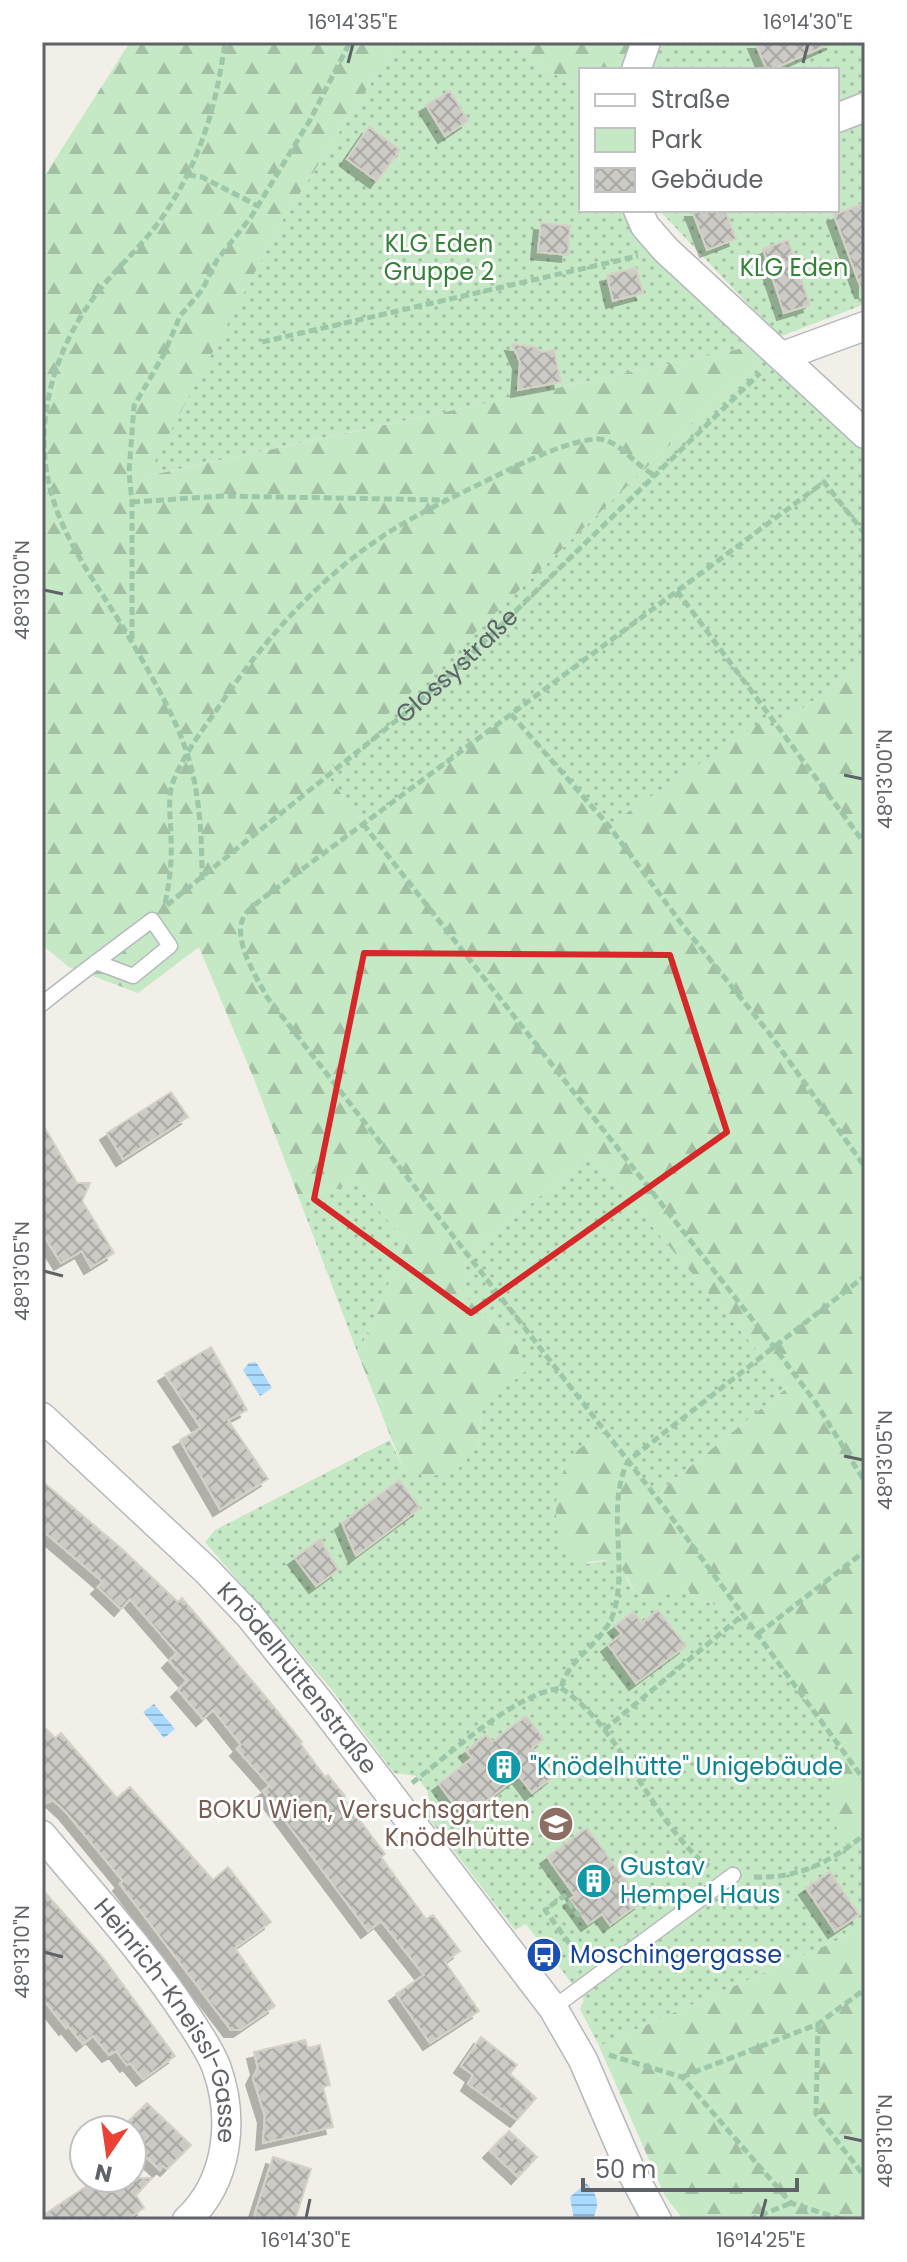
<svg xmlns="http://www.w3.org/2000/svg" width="907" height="2262" font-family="Poppins,sans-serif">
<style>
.green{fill:url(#green-dots)}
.forest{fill:url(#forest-firs)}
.water{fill:url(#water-rules)}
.building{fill:url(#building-cross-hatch);stroke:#d6d1c6;stroke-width:2;filter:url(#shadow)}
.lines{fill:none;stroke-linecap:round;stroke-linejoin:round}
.service-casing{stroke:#b5b8bc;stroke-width:17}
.minor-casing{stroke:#b5b8bc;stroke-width:31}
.path{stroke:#9cc7a9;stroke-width:5;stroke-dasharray:8 4;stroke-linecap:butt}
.service{stroke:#fff;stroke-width:14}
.minor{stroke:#fff;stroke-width:28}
.marked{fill:none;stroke:#d62828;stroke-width:6;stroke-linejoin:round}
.ticks{fill:none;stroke:#5f6368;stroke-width:3}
.labels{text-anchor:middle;stroke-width:6;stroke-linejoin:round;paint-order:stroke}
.park-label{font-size:24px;fill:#348238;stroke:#fff}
.street-label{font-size:24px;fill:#5f6368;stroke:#fff}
.culture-label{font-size:24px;fill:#0d838f;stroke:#fff;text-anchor:start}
.education-label{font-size:24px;fill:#785e54;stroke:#fff;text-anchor:end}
.transit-label{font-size:24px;fill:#164399;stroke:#fff;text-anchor:start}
.neatline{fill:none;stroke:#5f6368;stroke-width:3}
.ticks-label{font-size:20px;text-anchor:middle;fill:#5f6368}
</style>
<defs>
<pattern id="green-dots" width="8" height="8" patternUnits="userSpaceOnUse" patternTransform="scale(2)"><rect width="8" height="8" fill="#c5e8c5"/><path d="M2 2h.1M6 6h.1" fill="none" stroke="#a3c0a4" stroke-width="1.8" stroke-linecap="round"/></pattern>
<pattern id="forest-firs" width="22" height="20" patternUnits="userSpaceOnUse" patternTransform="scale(2)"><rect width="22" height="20" fill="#c5e8c5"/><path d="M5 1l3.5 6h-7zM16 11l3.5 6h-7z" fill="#a3c0a4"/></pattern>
<pattern id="water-rules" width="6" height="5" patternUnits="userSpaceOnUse" patternTransform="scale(2)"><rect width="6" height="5" fill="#aadaff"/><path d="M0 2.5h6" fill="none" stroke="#8eb4d2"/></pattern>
<pattern id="building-cross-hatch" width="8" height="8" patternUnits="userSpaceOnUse" patternTransform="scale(2)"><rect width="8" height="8" fill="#cccac5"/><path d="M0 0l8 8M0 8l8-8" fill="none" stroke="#a9a8a4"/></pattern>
<filter id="shadow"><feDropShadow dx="-7" dy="7" stdDeviation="0" flood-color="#0004"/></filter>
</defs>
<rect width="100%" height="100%" fill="#f1efe8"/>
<path class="green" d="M 397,42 L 505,42 L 581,91 L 581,210 L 625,210 L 650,254 L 748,347 L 146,476 L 282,221 Z
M 658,42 L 865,42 L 865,92 L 837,103 L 837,70 L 650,70 Z
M 865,122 L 865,304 L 779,337 L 659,210 L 837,210 L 837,133 Z
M 761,357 L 813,398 L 865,448 L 865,661 L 769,734 L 758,724 L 609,826 L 511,714 L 363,824 L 324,772 L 454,653 Z
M 592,1155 L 788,1387 L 655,1495 L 605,1432 L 571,1457 L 587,1564 C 635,1552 616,1578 638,1593 C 642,1596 651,1598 657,1599 L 682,1587 L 688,1589 L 692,1597 L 744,1614 L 840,1749 L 832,1779 L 848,1847 L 865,1834 L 865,1928 L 599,2046 L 580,2009 L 584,2000 L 577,1990 L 526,1924 L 515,1930 L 427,1816 L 428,1792 L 417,1776 L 394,1773 L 333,1691 L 205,1542 L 215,1530 L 390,1440 L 403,1468 L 478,1447 L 482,1405 L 516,1345 L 465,1296 L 466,1255 Z
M 352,1180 L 407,1242 L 358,1354 L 299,1198 L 341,1188 Z"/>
<path class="forest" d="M 130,42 L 397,42 L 282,221 L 147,476 L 748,347 L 761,357 L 454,653 L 325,772 L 363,824 L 511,714 L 609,825 L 759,723 L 769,734 L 865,661 L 865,1834 L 849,1848 C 823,1813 830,1788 840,1749 L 744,1614 L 692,1597 L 688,1589 L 682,1587 L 657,1600 C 651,1598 643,1596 638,1593 C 624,1583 628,1564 608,1561 C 598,1559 586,1564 575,1563 C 550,1537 551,1489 570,1458 C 577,1448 594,1439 604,1432 L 655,1495 L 788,1387 L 592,1155 L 466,1255 L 465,1296 L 516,1345 L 526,1371 L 482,1405 L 478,1447 L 459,1468 L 430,1477 L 403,1468 L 358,1354 L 407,1242 L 352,1180 L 341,1188 L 299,1198 L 254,1079 L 199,947 L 138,993 L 69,967 L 42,945 L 42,180 Z
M 505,42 L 633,42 L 623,70 L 581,70 L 581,91 Z
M 865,1928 L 865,2220 L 684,2220 L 665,2196 L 599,2046 Z"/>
<path class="water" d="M 256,1362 L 272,1388 L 260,1396 L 243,1370 L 249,1363 Z
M 154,1704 L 175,1729 L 164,1738 L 143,1712 Z
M 586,2183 C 598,2195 600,2203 593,2219 L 574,2220 L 570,2197 Z"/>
<path class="building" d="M 755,42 L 834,42 L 771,70 L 767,70 Z
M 450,91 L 468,121 L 445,136 L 426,105 Z
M 369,127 L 400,150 L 377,181 L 347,159 Z
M 865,203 L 865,291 L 862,291 L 834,215 Z
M 692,210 L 725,210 L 736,239 L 707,250 Z
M 541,223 L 570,226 L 568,255 L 538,252 Z
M 788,240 L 810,305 L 784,313 L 763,249 Z
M 636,268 L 643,293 L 613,301 L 607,275 Z
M 512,344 L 535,347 L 542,352 L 554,350 L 561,382 L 518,390 L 520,362 Z
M 171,1092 L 188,1117 L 123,1159 L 107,1133 Z
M 42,1123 L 77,1183 L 90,1183 L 82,1201 L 114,1253 L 91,1267 L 82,1251 L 61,1263 L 42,1233 Z
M 211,1347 L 247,1410 L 228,1420 L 268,1479 L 220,1509 L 180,1440 L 201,1428 L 165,1374 Z
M 399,1480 L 420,1508 L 356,1556 L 342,1523 Z
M 42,1481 L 122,1549 L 178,1602 L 182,1598 L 269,1701 L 302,1742 L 300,1743 L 325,1777 L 328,1775 L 345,1796 L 343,1798 L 385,1854 L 381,1857 L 426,1919 L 433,1915 L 460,1951 L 445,1962 L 479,2011 L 430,2043 L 396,1994 L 424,1975 L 381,1921 L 368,1931 L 263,1791 L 270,1786 L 237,1749 L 241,1745 L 213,1710 L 203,1719 L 178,1690 L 187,1681 L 169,1661 L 177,1653 L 130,1599 L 121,1609 L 98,1587 L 103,1582 L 42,1530 Z
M 320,1539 L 338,1570 L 316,1586 L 295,1558 Z
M 658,1610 L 686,1646 L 636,1683 L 608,1645 L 622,1634 L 615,1626 L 633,1612 L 642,1623 Z
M 526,1716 L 544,1739 L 532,1748 L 554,1776 L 532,1793 L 519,1776 L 485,1802 L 487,1805 L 471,1818 L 459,1802 L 455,1806 L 439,1784 L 472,1758 L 466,1751 L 486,1735 L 492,1742 Z
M 42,1725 L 55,1738 L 61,1733 L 117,1798 L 130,1787 L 213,1880 L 228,1867 L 271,1922 L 235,1948 L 275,2006 L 240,2030 L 231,2030 L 120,1884 L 123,1881 L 66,1812 L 53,1800 L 42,1805 Z
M 587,1828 L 641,1902 L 610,1925 L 602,1914 L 588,1924 L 570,1899 L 575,1896 L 547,1857 Z
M 830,1872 L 859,1915 L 835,1931 L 806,1888 Z
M 42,1889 L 104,1959 L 175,2056 L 143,2079 L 130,2063 L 127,2065 L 116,2051 L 109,2055 L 93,2036 L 83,2044 L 68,2026 L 66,2028 L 42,1998 Z
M 481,2037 L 517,2065 L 510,2074 L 536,2098 L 517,2120 L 468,2084 L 473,2075 L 461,2066 Z
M 305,2040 L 308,2048 L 320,2045 L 330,2085 L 323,2087 L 333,2127 L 263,2143 L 265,2116 L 253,2078 L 258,2068 L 254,2052 Z
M 147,2103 L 191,2145 L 167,2169 L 163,2166 L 160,2170 L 132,2144 L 132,2130 L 122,2128 Z
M 509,2131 L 537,2157 L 518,2177 L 490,2151 Z
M 273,2157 L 311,2169 L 295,2220 L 253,2220 Z
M 99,2178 L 152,2178 L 136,2195 L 144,2208 L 126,2220 L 42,2220 L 42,2216 Z"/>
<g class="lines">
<defs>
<path id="service" d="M 42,1004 C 78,975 115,948 152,920 L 170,946 L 133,976 L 96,962
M 553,2008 L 733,1875"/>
<g id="minor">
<path d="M 636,70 L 646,42"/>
<path d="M 837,118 L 865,107"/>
<path d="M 638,210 L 645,226 L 666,250 L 865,434"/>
<path d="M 783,356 L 865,326"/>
<path id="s2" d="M 42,1417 L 207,1571 L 249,1615 L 320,1703 L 553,2008 L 583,2060 L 630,2169 L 657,2220"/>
<path id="s3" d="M 42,1835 C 92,1895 146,1953 188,2018 C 198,2033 209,2049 216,2066 C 235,2118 229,2181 187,2220"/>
</g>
</defs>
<use href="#service" class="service-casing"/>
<use href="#minor" class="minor-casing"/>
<g class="path">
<path d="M 188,175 L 202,177 L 258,206"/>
<path d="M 262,342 L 638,256"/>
<path d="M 132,502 L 223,496 L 446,500"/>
<path d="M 865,534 L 824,482 L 262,899 C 257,903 251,907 247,912 C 228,934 256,976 267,997 L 664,1507 L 865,1781"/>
<path d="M 677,591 L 865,844"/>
<path d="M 132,639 L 132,502 L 129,472 L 134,406 L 164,354 L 180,316 L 202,290 L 217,260 L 251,217 L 310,120 L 350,42"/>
<path d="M 511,714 L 609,826 L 684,927 L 769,1033 L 865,1167"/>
<path d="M 363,824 L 774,1347 L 816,1403 L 865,1482"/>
<path d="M 202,880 C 202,838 200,793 187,753 C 175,716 150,673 130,639 C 92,574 45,522 44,442 C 44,383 68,326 107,281 C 128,257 152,235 169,207 C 202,156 217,102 225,42"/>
<path d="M 165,903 C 170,881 172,860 171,837 C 171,816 166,797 175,777 C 186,751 204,728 220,705 C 266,637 323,573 394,529 C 426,509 462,493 496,476 C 522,463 571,439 599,439 C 619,440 636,466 654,475"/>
<path id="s1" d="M 167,905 L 408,711 L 458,667 L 760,373"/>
<path d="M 758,1634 L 865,1551"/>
<path d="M 561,1688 C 613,1723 639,1789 678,1836 C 688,1848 696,1858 709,1866"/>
<path d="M 604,1730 L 744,1614"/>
<path d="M 412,1783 C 450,1754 514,1694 561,1688 C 569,1655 606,1644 615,1608 C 627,1560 606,1505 628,1461 L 865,1276"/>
<path d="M 754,1877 C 798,1879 831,1862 865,1834"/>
<path d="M 637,1897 L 661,1901"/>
<path d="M 581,1914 L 578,1915 L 564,1896 L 545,1910 L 582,1961"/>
<path d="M 818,2024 L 816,2114 L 865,2177"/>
<path d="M 609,2055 L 682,2077 L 791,2203 L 844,2220"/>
<path d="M 682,2077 L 818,2024 L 865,1989"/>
<path d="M 749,2220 L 791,2203"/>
</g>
<use href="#service" class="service"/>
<use href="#minor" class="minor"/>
</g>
<path class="marked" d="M 364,953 L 670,955 L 727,1132 L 471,1313 L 314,1199 Z"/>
<path class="ticks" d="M 348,63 L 353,44M 803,63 L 808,44M 44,590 L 63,594M 844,775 L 863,779M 44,1271 L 63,1276M 844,1456 L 863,1460M 44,1952 L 63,1957M 844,2137 L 863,2141M 306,2218 L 310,2199M 761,2218 L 766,2199"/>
<defs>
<symbol id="building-disc" viewBox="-11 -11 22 22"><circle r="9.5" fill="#0f9aa8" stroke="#fff"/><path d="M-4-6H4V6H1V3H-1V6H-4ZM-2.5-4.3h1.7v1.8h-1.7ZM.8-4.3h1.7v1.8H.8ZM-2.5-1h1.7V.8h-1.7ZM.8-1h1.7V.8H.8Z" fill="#fff"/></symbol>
<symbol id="university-disc" viewBox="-11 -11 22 22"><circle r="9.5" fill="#8d6e63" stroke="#fff"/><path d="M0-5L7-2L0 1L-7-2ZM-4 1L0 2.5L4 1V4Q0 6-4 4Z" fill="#fff"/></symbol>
<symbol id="bus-disc" viewBox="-11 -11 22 22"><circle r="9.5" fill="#1a4fb4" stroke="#fff"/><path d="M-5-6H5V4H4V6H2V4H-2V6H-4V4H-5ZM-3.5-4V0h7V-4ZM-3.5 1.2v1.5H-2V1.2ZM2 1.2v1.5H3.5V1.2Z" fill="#fff"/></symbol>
</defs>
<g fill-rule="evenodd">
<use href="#building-disc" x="484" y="1747" width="40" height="40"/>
<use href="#university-disc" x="536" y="1804" width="40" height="40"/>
<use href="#building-disc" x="574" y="1861" width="40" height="40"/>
<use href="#bus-disc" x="524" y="1935" width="40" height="40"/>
</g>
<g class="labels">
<g class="park-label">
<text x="439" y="252">KLG Eden<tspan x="439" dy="28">Gruppe 2</tspan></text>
<text x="794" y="276">KLG Eden</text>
</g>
<g class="street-label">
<text dy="8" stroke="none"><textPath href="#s1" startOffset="376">Glossystraße</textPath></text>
<text dy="8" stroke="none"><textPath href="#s2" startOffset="366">Knödelhüttenstraße</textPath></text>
<text dy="8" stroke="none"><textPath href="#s3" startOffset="228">Heinrich-Kneissl-Gasse</textPath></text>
</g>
<g class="culture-label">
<text x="530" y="1775">"Knödelhütte" Unigebäude</text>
<text x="620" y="1875">Gustav<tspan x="620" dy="28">Hempel Haus</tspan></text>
</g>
<g class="education-label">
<text x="530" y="1818">BOKU Wien, Versuchsgarten<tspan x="530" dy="28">Knödelhütte</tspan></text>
</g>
<g class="transit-label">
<text x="570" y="1963">Moschingergasse</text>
</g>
</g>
<rect width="907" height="2262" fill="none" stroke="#ffffff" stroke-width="88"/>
<rect x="579" y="68" width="260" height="144" fill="#ffffff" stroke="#bfc1c3" stroke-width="2"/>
<rect x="595" y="94" width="40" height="12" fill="#ffffff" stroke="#bfc1c3" stroke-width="2"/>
<text x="651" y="108" font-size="24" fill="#5f6368">Straße</text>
<rect x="595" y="128" width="40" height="24" fill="#c5e8c5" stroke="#bfc1c3" stroke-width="2"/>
<text x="651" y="148" font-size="24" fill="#5f6368">Park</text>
<rect x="595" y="168" width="40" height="24" fill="url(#building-cross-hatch)" stroke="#bfc1c3" stroke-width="2"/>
<text x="651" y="188" font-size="24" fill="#5f6368">Gebäude</text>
<g transform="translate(108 2154) rotate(193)"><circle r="38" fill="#ffffff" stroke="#bfc1c3" stroke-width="2"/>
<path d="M0-6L14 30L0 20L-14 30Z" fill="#ea4335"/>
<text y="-12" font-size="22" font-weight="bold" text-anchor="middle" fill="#5f6368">N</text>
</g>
<path d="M583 2178v12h214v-12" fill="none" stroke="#5f6368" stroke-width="4"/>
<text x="595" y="2178" font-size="24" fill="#5f6368" stroke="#ffffff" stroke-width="6" paint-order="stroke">50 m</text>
<rect x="44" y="44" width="819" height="2174" class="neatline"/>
<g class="ticks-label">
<text x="353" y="29">16°14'35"E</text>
<text x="808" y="29">16°14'30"E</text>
<text transform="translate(22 590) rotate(-90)" y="7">48°13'00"N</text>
<text transform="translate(885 779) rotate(-90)" y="7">48°13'00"N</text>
<text transform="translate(22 1271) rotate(-90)" y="7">48°13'05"N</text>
<text transform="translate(885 1460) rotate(-90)" y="7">48°13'05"N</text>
<text transform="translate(22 1952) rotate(-90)" y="7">48°13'10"N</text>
<text transform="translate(885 2141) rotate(-90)" y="7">48°13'10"N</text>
<text x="306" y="2247">16°14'30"E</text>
<text x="761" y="2247">16°14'25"E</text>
</g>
</svg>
